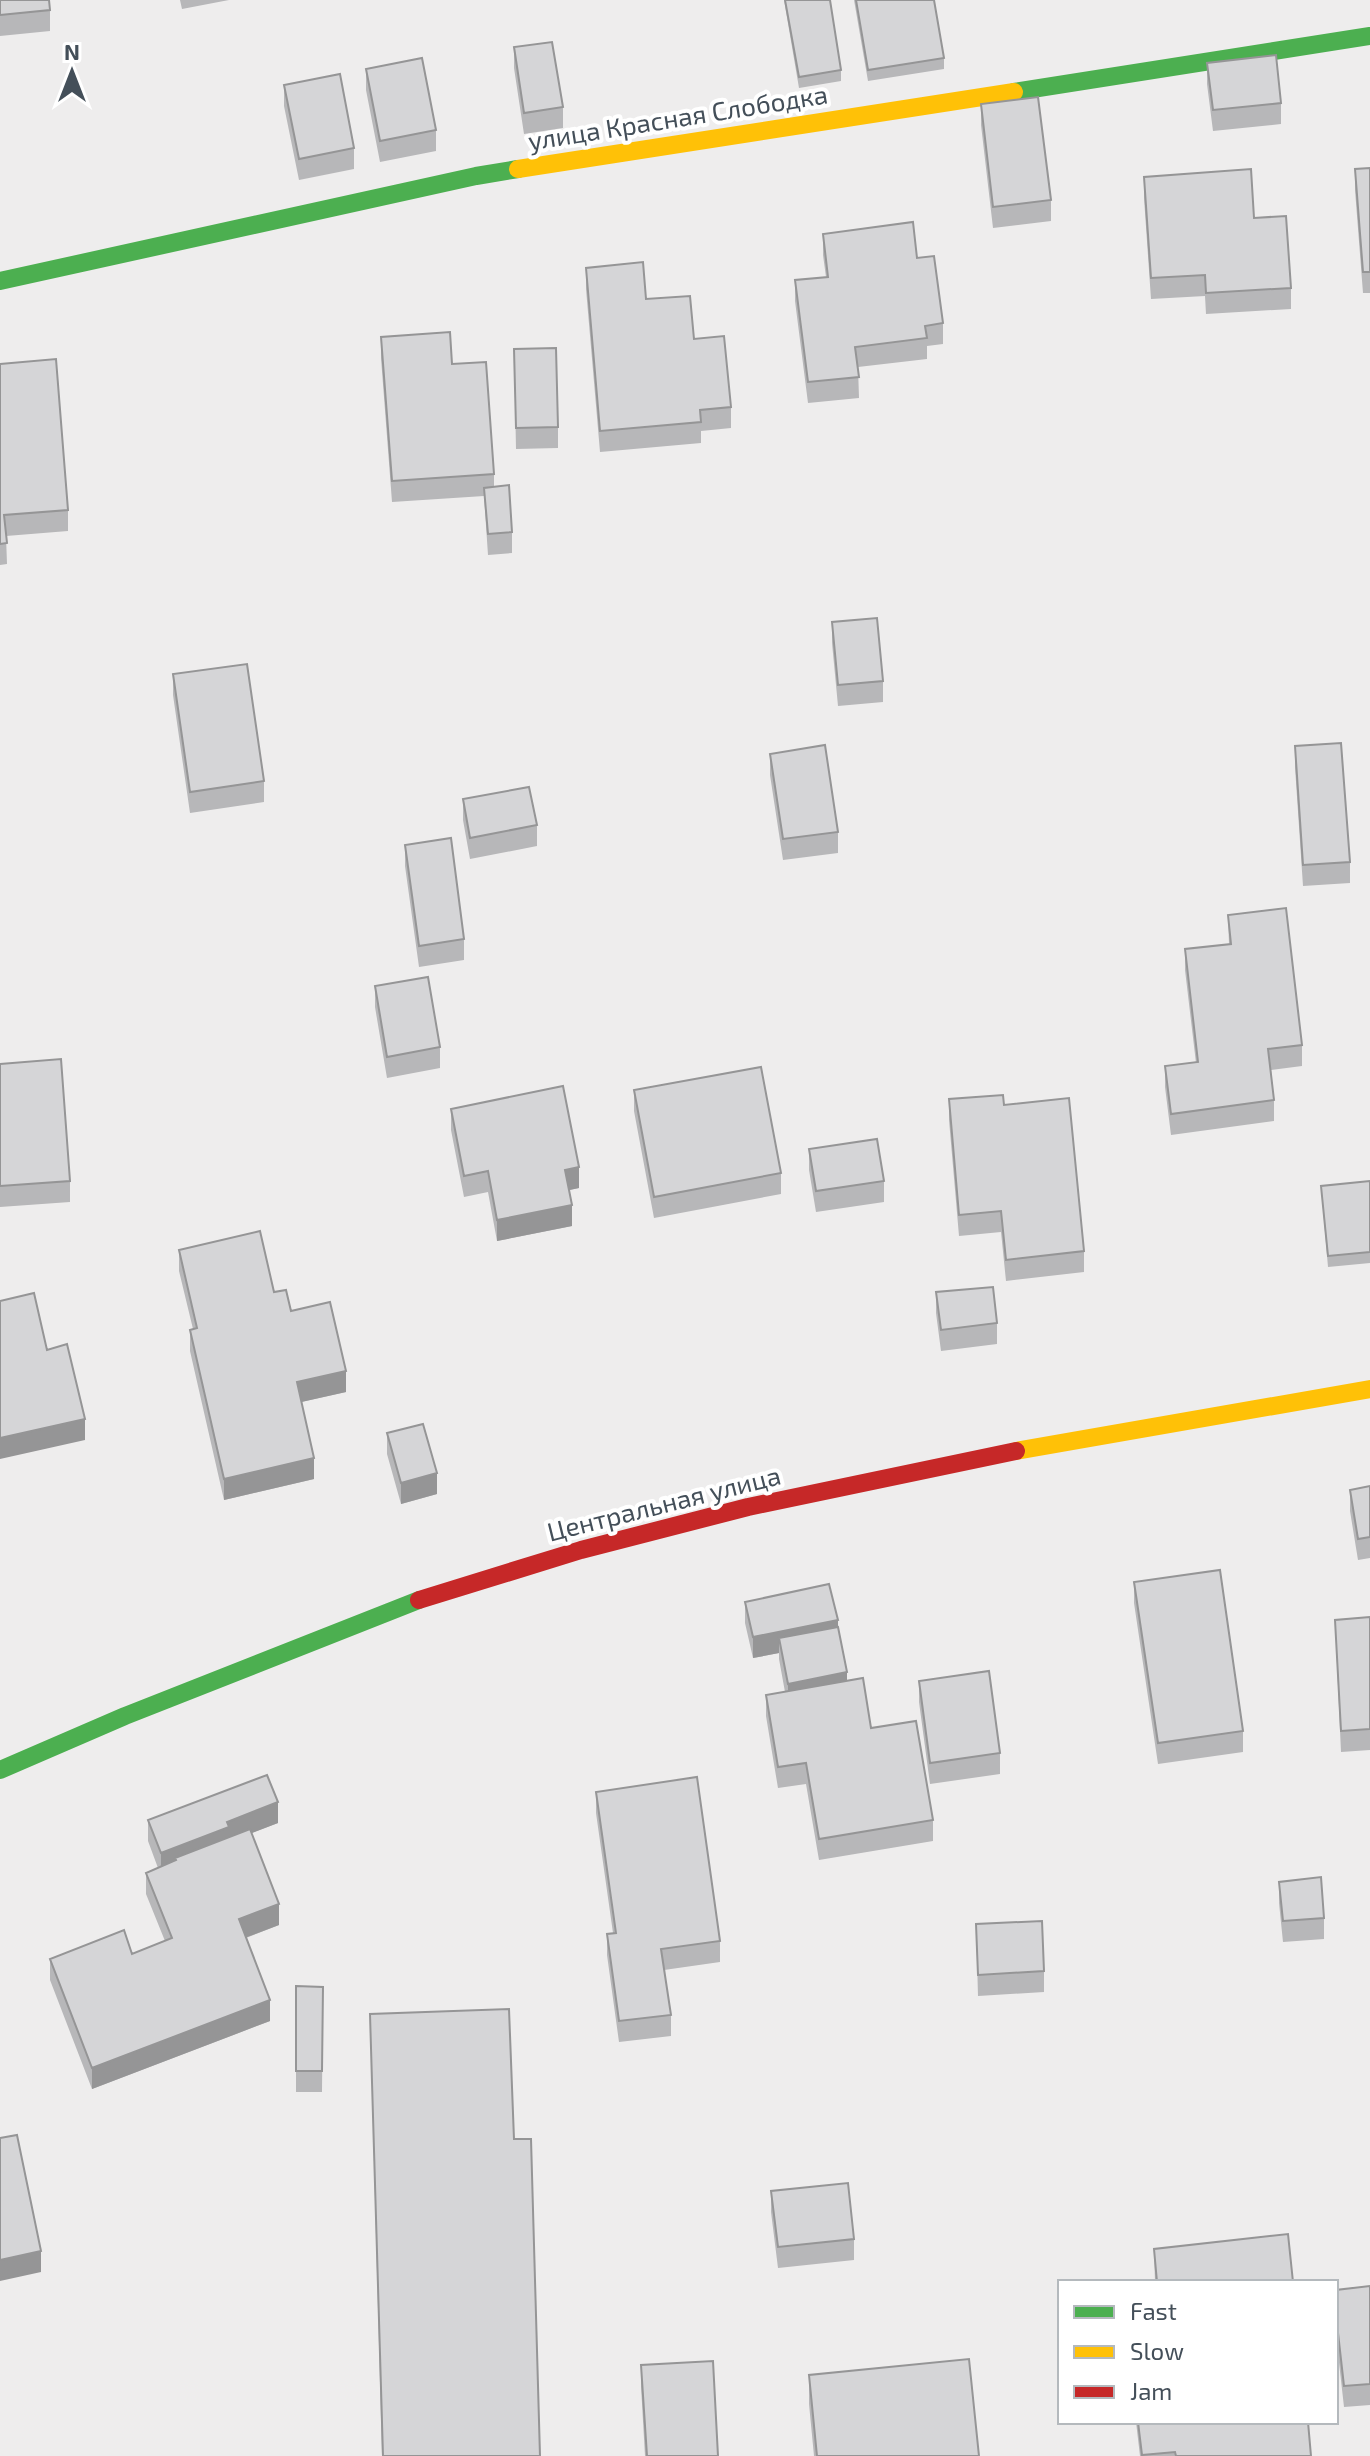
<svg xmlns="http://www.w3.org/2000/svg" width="1370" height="2456" font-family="'Exo 2',sans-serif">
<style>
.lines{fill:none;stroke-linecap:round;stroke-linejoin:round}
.fast{stroke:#4caf50;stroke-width:18}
.slow{stroke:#ffc107;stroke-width:18}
.jam{stroke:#c62828;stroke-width:18}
.wall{fill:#b7b7b9}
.shaded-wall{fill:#959596}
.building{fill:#d5d5d7;stroke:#959596;stroke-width:2}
.labels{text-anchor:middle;stroke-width:8;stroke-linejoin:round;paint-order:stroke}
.street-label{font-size:26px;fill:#444f59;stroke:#fff}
</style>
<rect width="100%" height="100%" fill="#eeeded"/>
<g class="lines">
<path class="fast" d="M 1014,92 L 1370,36
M 0,281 L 476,176 L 518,169
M 0,1770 L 125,1716 L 419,1600"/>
<path class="slow" d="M 518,169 L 1014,92
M 1016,1451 L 1370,1389"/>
<path class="jam" d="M 419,1600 L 581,1550 L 748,1507 L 1016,1451"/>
</g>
<path class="wall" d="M 0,0 L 50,10 L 50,31 L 0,36 Z
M 180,0 L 229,0 L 182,9 Z
M 784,0 L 830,0 L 841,70 L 841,81 L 799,88 Z
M 854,0 L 934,0 L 944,58 L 944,69 L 868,81 Z
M 514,47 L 563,107 L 563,128 L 524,134 L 514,68 Z
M 1207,63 L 1281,103 L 1281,124 L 1213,131 L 1207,84 Z
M 366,69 L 436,130 L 436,151 L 380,162 L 366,90 Z
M 284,85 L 354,148 L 354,169 L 299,180 L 284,106 Z
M 981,104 L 1051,200 L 1051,221 L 993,228 L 981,125 Z
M 1370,168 L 1370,293 L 1363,293 L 1355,190 L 1355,169 Z
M 1144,177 L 1254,218 L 1291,288 L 1291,309 L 1206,314 L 1205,296 L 1151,299 L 1144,198 Z
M 823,234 L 917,258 L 943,323 L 943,344 L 927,346 L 927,359 L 858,367 L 859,398 L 808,403 L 795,301 L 795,280 L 826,277 L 823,255 Z
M 586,268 L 646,299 L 694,339 L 731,407 L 731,428 L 701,431 L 701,443 L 600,452 L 586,289 Z
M 381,337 L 452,364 L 494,474 L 494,487 L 512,532 L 512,553 L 488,555 L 484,496 L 392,502 L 381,358 Z
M 514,349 L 558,427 L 558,448 L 516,449 Z
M 0,364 L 68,510 L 68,531 L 6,536 L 7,564 L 0,565 Z
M 832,622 L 883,681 L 883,702 L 838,706 L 832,643 Z
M 173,674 L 264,781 L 264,802 L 190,813 L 173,695 Z
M 1295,746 L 1350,862 L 1350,883 L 1303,886 L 1295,767 Z
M 770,754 L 838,832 L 838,853 L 783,860 L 770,775 Z
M 463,799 L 537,825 L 537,846 L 470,859 L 463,820 Z
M 405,845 L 464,939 L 464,960 L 419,967 L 405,866 Z
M 1228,915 L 1302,1045 L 1302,1066 L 1271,1070 L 1274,1100 L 1274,1121 L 1171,1135 L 1165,1087 L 1165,1066 L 1196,1063 L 1185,970 L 1185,949 L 1229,944 Z
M 375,986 L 440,1047 L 440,1068 L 387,1078 L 375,1007 Z
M 0,1064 L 70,1181 L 70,1202 L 0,1207 Z
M 634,1090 L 781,1173 L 781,1194 L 654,1218 L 634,1111 Z
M 949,1099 L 1004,1105 L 1084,1251 L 1084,1272 L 1006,1281 L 1001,1232 L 959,1236 L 949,1120 Z
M 451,1109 L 579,1188 L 569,1190 L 572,1226 L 497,1241 L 488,1192 L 464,1197 L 451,1130 Z
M 809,1149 L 884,1181 L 884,1202 L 816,1212 L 809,1170 Z
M 1370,1181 L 1370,1263 L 1328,1267 L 1321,1186 Z
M 179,1250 L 274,1292 L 291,1311 L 346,1392 L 301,1402 L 314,1479 L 224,1500 L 190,1351 L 190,1330 L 193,1329 L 179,1271 Z
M 936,1292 L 997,1323 L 997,1344 L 941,1351 L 936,1313 Z
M 387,1433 L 437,1494 L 401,1504 L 387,1454 Z
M 1370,1486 L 1370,1558 L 1358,1560 L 1350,1511 L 1350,1490 Z
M 1134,1582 L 1243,1731 L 1243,1752 L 1158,1764 L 1134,1603 Z
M 745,1602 L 838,1627 L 847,1681 L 871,1728 L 933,1820 L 933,1841 L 819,1860 L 806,1784 L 778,1788 L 766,1716 L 766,1695 L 785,1692 L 779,1659 L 779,1653 L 753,1658 L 745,1623 Z
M 1370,1617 L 1370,1750 L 1341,1752 L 1335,1620 Z
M 919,1681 L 1000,1753 L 1000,1774 L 930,1784 L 919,1702 Z
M 596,1792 L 720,1941 L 720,1962 L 664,1970 L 671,2015 L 671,2036 L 619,2042 L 607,1955 L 607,1934 L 613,1933 L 596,1813 Z
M 148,1820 L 278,1823 L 251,1833 L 279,1925 L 246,1938 L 270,2021 L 92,2089 L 50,1980 L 50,1959 L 132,1954 L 165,1941 L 146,1894 L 146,1873 L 158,1868 L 148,1841 Z
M 1279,1882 L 1324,1918 L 1324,1939 L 1283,1942 L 1279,1903 Z
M 976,1924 L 1044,1971 L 1044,1992 L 978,1996 Z
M 296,1986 L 323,1987 L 322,2092 L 296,2092 Z
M 370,2014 L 514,2139 L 540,2456 L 382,2456 Z
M 771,2191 L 854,2239 L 854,2260 L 778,2268 L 771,2212 Z
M 1154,2249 L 1293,2282 L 1155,2282 Z
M 1370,2286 L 1370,2405 L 1344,2407 L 1336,2336 L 1336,2290 Z
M 641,2365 L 718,2456 L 645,2456 L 641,2386 Z
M 809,2375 L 979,2456 L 814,2456 L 809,2404 Z
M 1136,2422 L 1308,2422 L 1311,2456 L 1140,2456 Z"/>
<path class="shaded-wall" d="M 579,1167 L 579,1188 L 565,1191 L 565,1170 Z
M 572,1205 L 572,1226 L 497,1241 L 497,1220 Z
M 346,1371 L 346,1392 L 297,1403 L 297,1382 Z
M 85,1419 L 85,1440 L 0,1459 L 0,1438 Z
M 314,1458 L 314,1479 L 224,1500 L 224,1479 Z
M 437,1473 L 437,1494 L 401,1504 L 401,1483 Z
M 838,1620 L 838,1641 L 779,1638 L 779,1653 L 753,1658 L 753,1637 Z
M 847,1672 L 847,1693 L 788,1705 L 788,1684 Z
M 278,1802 L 278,1823 L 229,1842 L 176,1860 L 175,1858 L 175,1868 L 161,1874 L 161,1853 L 227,1822 Z
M 279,1904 L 279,1925 L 239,1940 L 239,1919 Z
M 270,2000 L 270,2021 L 92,2089 L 92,2068 Z
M 41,2251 L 41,2272 L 0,2281 L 0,2260 Z"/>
<path class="building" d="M 0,0 L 49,0 L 50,10 L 0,15 Z
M 785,0 L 830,0 L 841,70 L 799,77 Z
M 856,0 L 934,0 L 944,58 L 868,70 Z
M 552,42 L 563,107 L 524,113 L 514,47 Z
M 1276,55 L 1281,103 L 1213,110 L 1207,63 Z
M 422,58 L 436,130 L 380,141 L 366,69 Z
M 340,74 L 354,148 L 299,159 L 284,85 Z
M 1038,97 L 1051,200 L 993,207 L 981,104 Z
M 1370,168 L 1370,272 L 1363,272 L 1355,169 Z
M 1251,169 L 1254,218 L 1286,216 L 1291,288 L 1206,293 L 1205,275 L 1151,278 L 1144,177 Z
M 913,222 L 917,258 L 934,256 L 943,323 L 925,326 L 927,338 L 855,347 L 859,377 L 808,382 L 795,280 L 828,277 L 823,234 Z
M 643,262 L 646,299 L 690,296 L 694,339 L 724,336 L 731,407 L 700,410 L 701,422 L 600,431 L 586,268 Z
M 450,332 L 452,364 L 486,362 L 494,474 L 392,481 L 381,337 Z
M 556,348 L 558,427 L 516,428 L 514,349 Z
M 56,359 L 68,510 L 4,515 L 7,543 L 0,544 L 0,364 Z
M 509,485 L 512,532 L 488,534 L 484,488 Z
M 877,618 L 883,681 L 838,685 L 832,622 Z
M 247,664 L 264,781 L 190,792 L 173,674 Z
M 1341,743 L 1350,862 L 1303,865 L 1295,746 Z
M 825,745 L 838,832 L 783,839 L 770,754 Z
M 529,787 L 537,825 L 470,838 L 463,799 Z
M 451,838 L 464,939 L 419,946 L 405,845 Z
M 1286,908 L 1302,1045 L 1268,1049 L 1274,1100 L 1171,1114 L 1165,1066 L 1198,1062 L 1185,949 L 1231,944 L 1228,915 Z
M 428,977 L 440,1047 L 387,1057 L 375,986 Z
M 61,1059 L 70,1181 L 0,1186 L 0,1064 Z
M 761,1067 L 781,1173 L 654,1197 L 634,1090 Z
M 563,1086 L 579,1167 L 565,1170 L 572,1205 L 497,1220 L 488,1171 L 464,1176 L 451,1109 Z
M 1003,1095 L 1004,1105 L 1069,1098 L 1084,1251 L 1006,1260 L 1001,1211 L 959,1215 L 949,1099 Z
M 877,1139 L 884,1181 L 816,1191 L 809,1149 Z
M 1370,1181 L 1370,1252 L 1328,1256 L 1321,1186 Z
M 260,1231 L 274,1292 L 286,1290 L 291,1311 L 330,1302 L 346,1371 L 297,1382 L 314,1458 L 224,1479 L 190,1330 L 197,1328 L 179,1250 Z
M 993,1287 L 997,1323 L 941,1330 L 936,1292 Z
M 34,1293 L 47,1350 L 67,1344 L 85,1419 L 0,1438 L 0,1301 Z
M 423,1424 L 437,1473 L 401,1483 L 387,1433 Z
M 1370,1486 L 1370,1537 L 1358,1539 L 1350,1490 Z
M 1220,1570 L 1243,1731 L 1158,1743 L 1134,1582 Z
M 829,1584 L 838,1620 L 753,1637 L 745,1602 Z
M 1370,1617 L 1370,1729 L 1341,1731 L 1335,1620 Z
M 838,1627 L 847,1672 L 788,1684 L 779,1638 Z
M 989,1671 L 1000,1753 L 930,1763 L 919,1681 Z
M 863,1678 L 871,1728 L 916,1721 L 933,1820 L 819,1839 L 806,1763 L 778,1767 L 766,1695 Z
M 267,1775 L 278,1802 L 227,1822 L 229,1827 L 161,1853 L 148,1820 Z
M 697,1777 L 720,1941 L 661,1949 L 671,2015 L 619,2021 L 607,1934 L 616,1933 L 596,1792 Z
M 250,1829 L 279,1904 L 239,1919 L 270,2000 L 92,2068 L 50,1959 L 124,1930 L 132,1954 L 172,1938 L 146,1873 L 176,1860 L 175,1858 Z
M 1321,1877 L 1324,1918 L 1283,1921 L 1279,1882 Z
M 1042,1921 L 1044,1971 L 978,1975 L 976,1924 Z
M 296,1986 L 323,1987 L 322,2071 L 296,2071 Z
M 509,2009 L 514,2139 L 531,2139 L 540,2456 L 383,2456 L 370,2014 Z
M 17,2135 L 41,2251 L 0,2260 L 0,2138 Z
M 848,2183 L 854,2239 L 778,2247 L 771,2191 Z
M 1288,2234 L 1293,2282 L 1157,2282 L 1154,2249 Z
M 1370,2286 L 1370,2384 L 1344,2386 L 1336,2315 L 1336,2290 Z
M 969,2359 L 979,2456 L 817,2456 L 809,2375 Z
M 713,2361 L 718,2456 L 647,2456 L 641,2365 Z
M 1138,2422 L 1308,2422 L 1311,2456 L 1176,2456 L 1175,2452 L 1142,2455 Z"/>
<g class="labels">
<g class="street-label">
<text transform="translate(678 118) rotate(-9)" y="9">улица Красная Слободка</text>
<text transform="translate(664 1504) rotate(-14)" y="9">Центральная улица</text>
</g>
</g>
<rect x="1058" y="2280" width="280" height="144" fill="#ffffff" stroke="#b4b9bd" stroke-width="2"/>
<rect x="1074" y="2306" width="40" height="12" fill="#4caf50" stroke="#b4b9bd" stroke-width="2"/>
<text x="1130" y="2320" font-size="24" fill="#444f59">Fast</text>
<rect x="1074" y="2346" width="40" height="12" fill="#ffc107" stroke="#b4b9bd" stroke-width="2"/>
<text x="1130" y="2360" font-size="24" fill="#444f59">Slow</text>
<rect x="1074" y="2386" width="40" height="12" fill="#c62828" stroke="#b4b9bd" stroke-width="2"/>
<text x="1130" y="2400" font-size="24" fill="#444f59">Jam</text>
<g transform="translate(72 72)" stroke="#ffffff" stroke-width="6" paint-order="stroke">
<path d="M0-6L14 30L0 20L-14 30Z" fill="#444f59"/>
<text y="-12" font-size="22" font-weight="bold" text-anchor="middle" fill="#444f59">N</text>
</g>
</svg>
